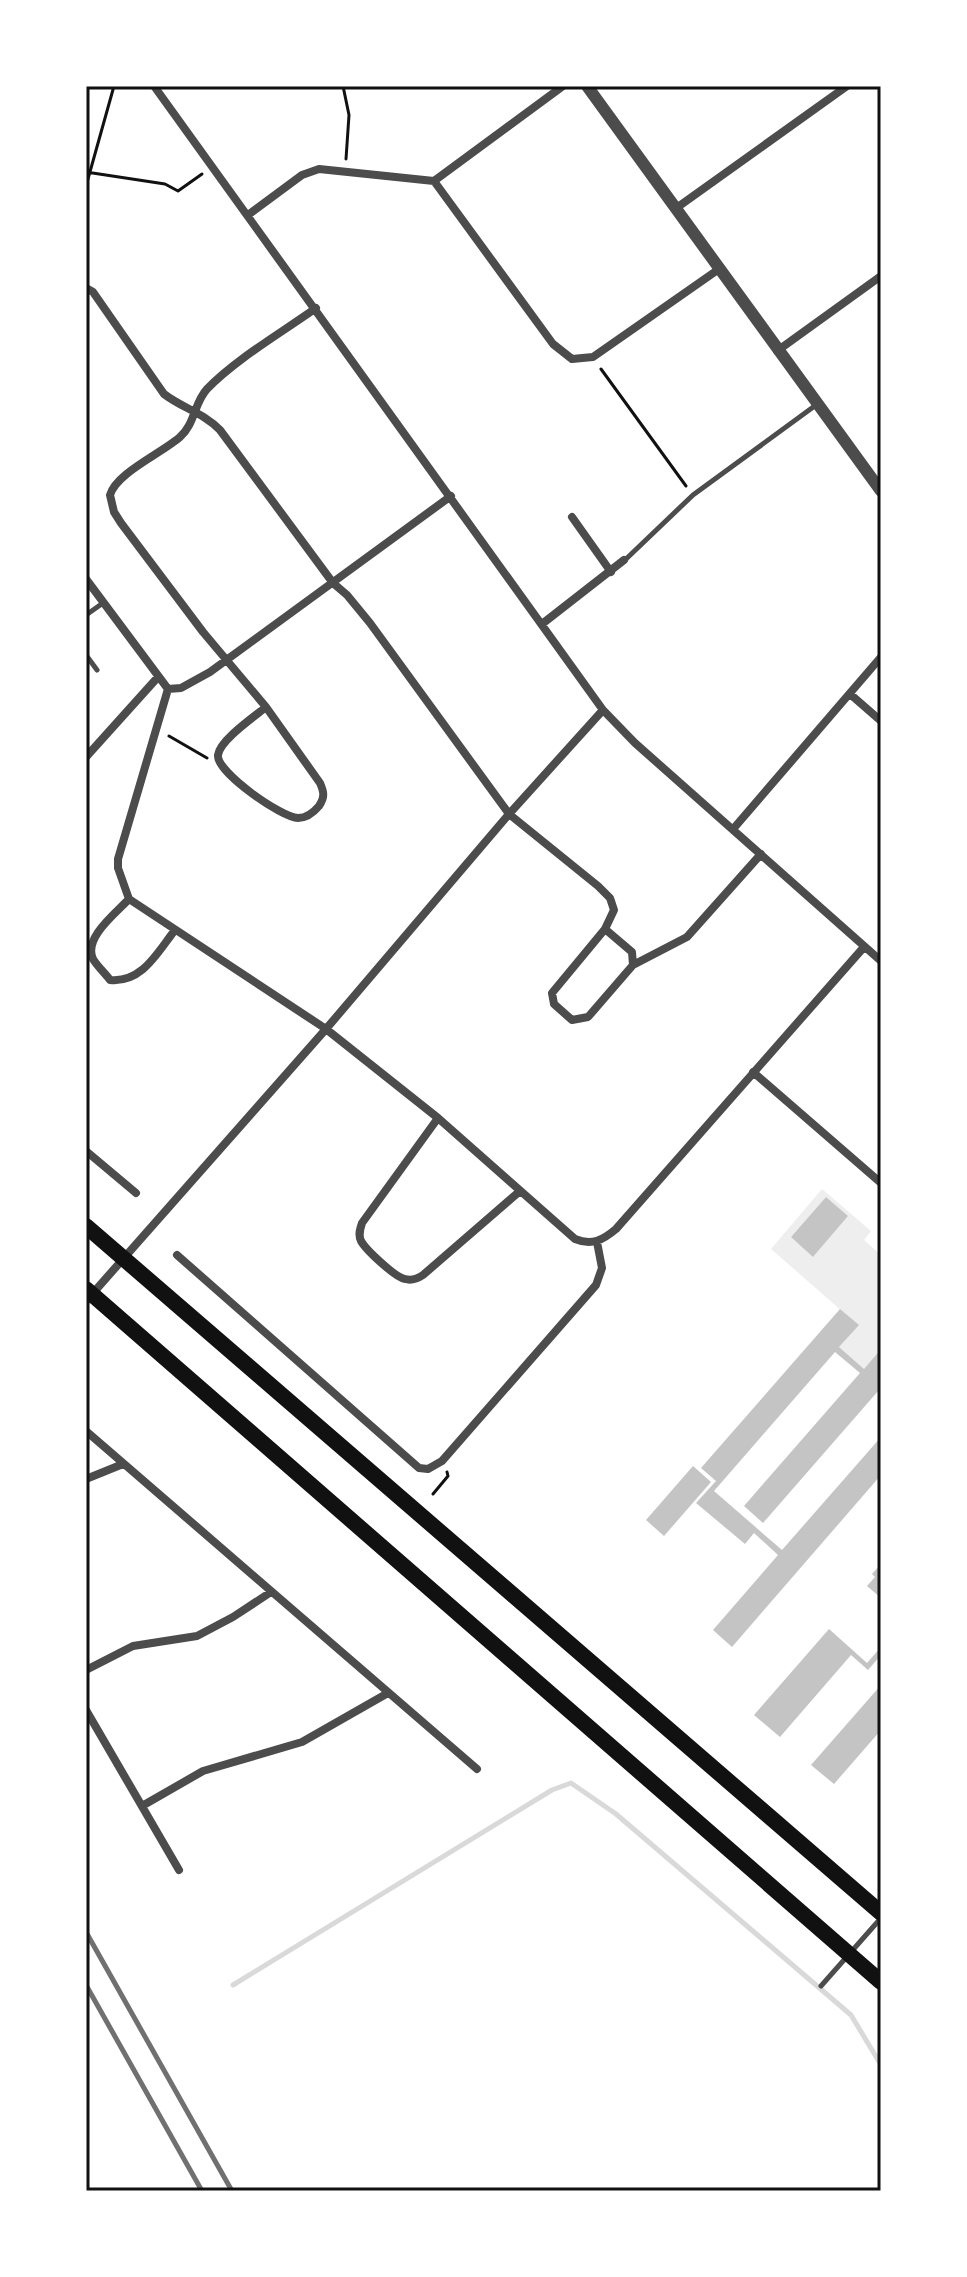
<svg xmlns="http://www.w3.org/2000/svg" width="967" height="2277" font-family="Raleway,sans-serif">
<style>
.green{fill:#eee;fill-rule:evenodd}
.lines{fill:none;stroke-linecap:round;stroke-linejoin:round}
.stream{stroke:#d9d9d9;stroke-width:5}
.building{fill:#c4c4c4}
.path{stroke:#111;stroke-width:3}
.service{stroke:#4c4c4c;stroke-width:5}
.minor{stroke:#4c4c4c;stroke-width:8}
.tertiary{stroke:#4c4c4c;stroke-width:12}
.primary{stroke:#111;stroke-width:16}
.rail{stroke:#707070;stroke-width:5}
.neatline{fill:none;stroke:#111;stroke-width:3}
</style>
<rect width="100%" height="100%" fill="#fff"/>
<path class="green" d="M 822,1189 L 871,1231 L 864,1240 L 881,1255 L 881,1349 L 864,1369 L 839,1347 L 858,1325 L 771,1249 ZM 826,1197 L 848,1216 L 814,1256 L 791,1237 Z"/>
<g class="lines">
<path class="stream" d="M 233,1985 L 552,1790 L 571,1783 L 616,1814 L 851,2015 L 881,2065"/>
</g>
<path class="building" d="M 826,1197 L 848,1216 L 813,1257 L 791,1237 Z
M 840,1309 L 859,1325 L 839,1347 L 864,1369 L 881,1349 L 881,1391 L 879,1390 L 763,1523 L 744,1506 L 860,1373 L 835,1352 L 714,1491 L 782,1550 L 881,1437 L 881,1475 L 732,1647 L 713,1630 L 778,1555 L 754,1533 L 745,1544 L 696,1503 L 716,1481 L 701,1468 Z
M 693,1466 L 711,1482 L 664,1536 L 646,1520 Z
M 881,1564 L 881,1598 L 867,1586 L 875,1577 L 872,1574 Z
M 829,1629 L 867,1663 L 881,1647 L 881,1655 L 868,1670 L 851,1655 L 780,1737 L 754,1715 Z
M 881,1685 L 881,1730 L 834,1784 L 811,1765 Z"/>
<g class="lines">
<path class="path" d="M 343,86 L 349,115 L 346,159
M 86,172 L 165,184 L 178,191 L 202,174
M 86,186 L 114,86
M 601,369 L 686,486
M 169,736 L 207,758
M 433,1494 L 448,1476 L 447,1472"/>
<path class="service" d="M 625,560 L 693,495 L 816,405
M 86,615 L 103,603
M 86,655 L 97,670
M 821,1986 L 881,1918"/>
<path class="minor" d="M 154,86 L 603,710 L 635,743 L 881,961
M 434,181 L 563,86
M 675,209 L 847,86
M 248,215 L 302,175 L 319,169 L 434,181 L 553,344 L 572,359 L 593,357 L 719,269
M 86,288 L 93,292 L 164,394 C 182,408 204,413 220,430 L 333,583 L 347,595 L 370,623 L 509,814 L 598,886 L 610,898 L 614,910 L 605,929 L 552,993 L 554,1004 L 572,1020 L 588,1017 L 633,965 L 632,952 L 605,929
M 777,351 L 881,276
M 572,517 L 611,572
M 86,579 L 168,689
M 542,624 L 624,560
M 168,689 L 118,859 L 118,868 L 129,899 L 326,1029 L 438,1118 L 575,1239 C 592,1246 603,1240 616,1229 L 864,947
M 168,689 L 181,688 L 210,672 L 451,496
M 850,694 L 881,721
M 266,707 C 254,717 220,740 218,755 C 216,772 282,818 298,818 C 306,818 314,812 319,806 C 325,797 324,792 320,783 L 266,707 L 203,632 L 121,523 L 114,512 L 110,495 C 116,473 162,453 180,437 C 195,424 194,403 207,389 C 236,359 281,333 316,308
M 86,757 L 158,677
M 734,828 L 881,657
M 129,899 C 116,913 83,938 93,959 C 97,966 105,973 110,980 C 142,983 157,953 175,930
M 633,965 L 687,937 L 761,854
M 753,1072 L 881,1183
M 438,1118 L 362,1223 C 360,1229 358,1235 361,1241 C 366,1250 396,1278 405,1279 C 412,1281 417,1279 423,1275 L 520,1191
M 86,1151 L 136,1193
M 177,1255 L 419,1468 L 428,1469 L 442,1461 L 596,1285 L 602,1268 L 597,1242
M 86,1301 L 326,1029 L 509,814 L 603,710
M 86,1431 L 477,1769
M 86,1479 L 123,1464
M 86,1670 L 133,1646 L 197,1636 L 233,1617 L 271,1592
M 86,1710 L 179,1870
M 142,1806 L 203,1771 L 302,1742 L 388,1693"/>
<path class="tertiary" d="M 587,86 L 881,491"/>
<path class="primary" d="M 86,1226 L 881,1913
M 86,1289 L 881,1982"/>
<path class="rail" d="M 86,1932 L 232,2191
M 86,1985 L 202,2191"/>
</g>
<rect width="967" height="2277" fill="none" stroke="#ffffff" stroke-width="176"/>
<rect x="88" y="88" width="791" height="2101" class="neatline"/>
</svg>
